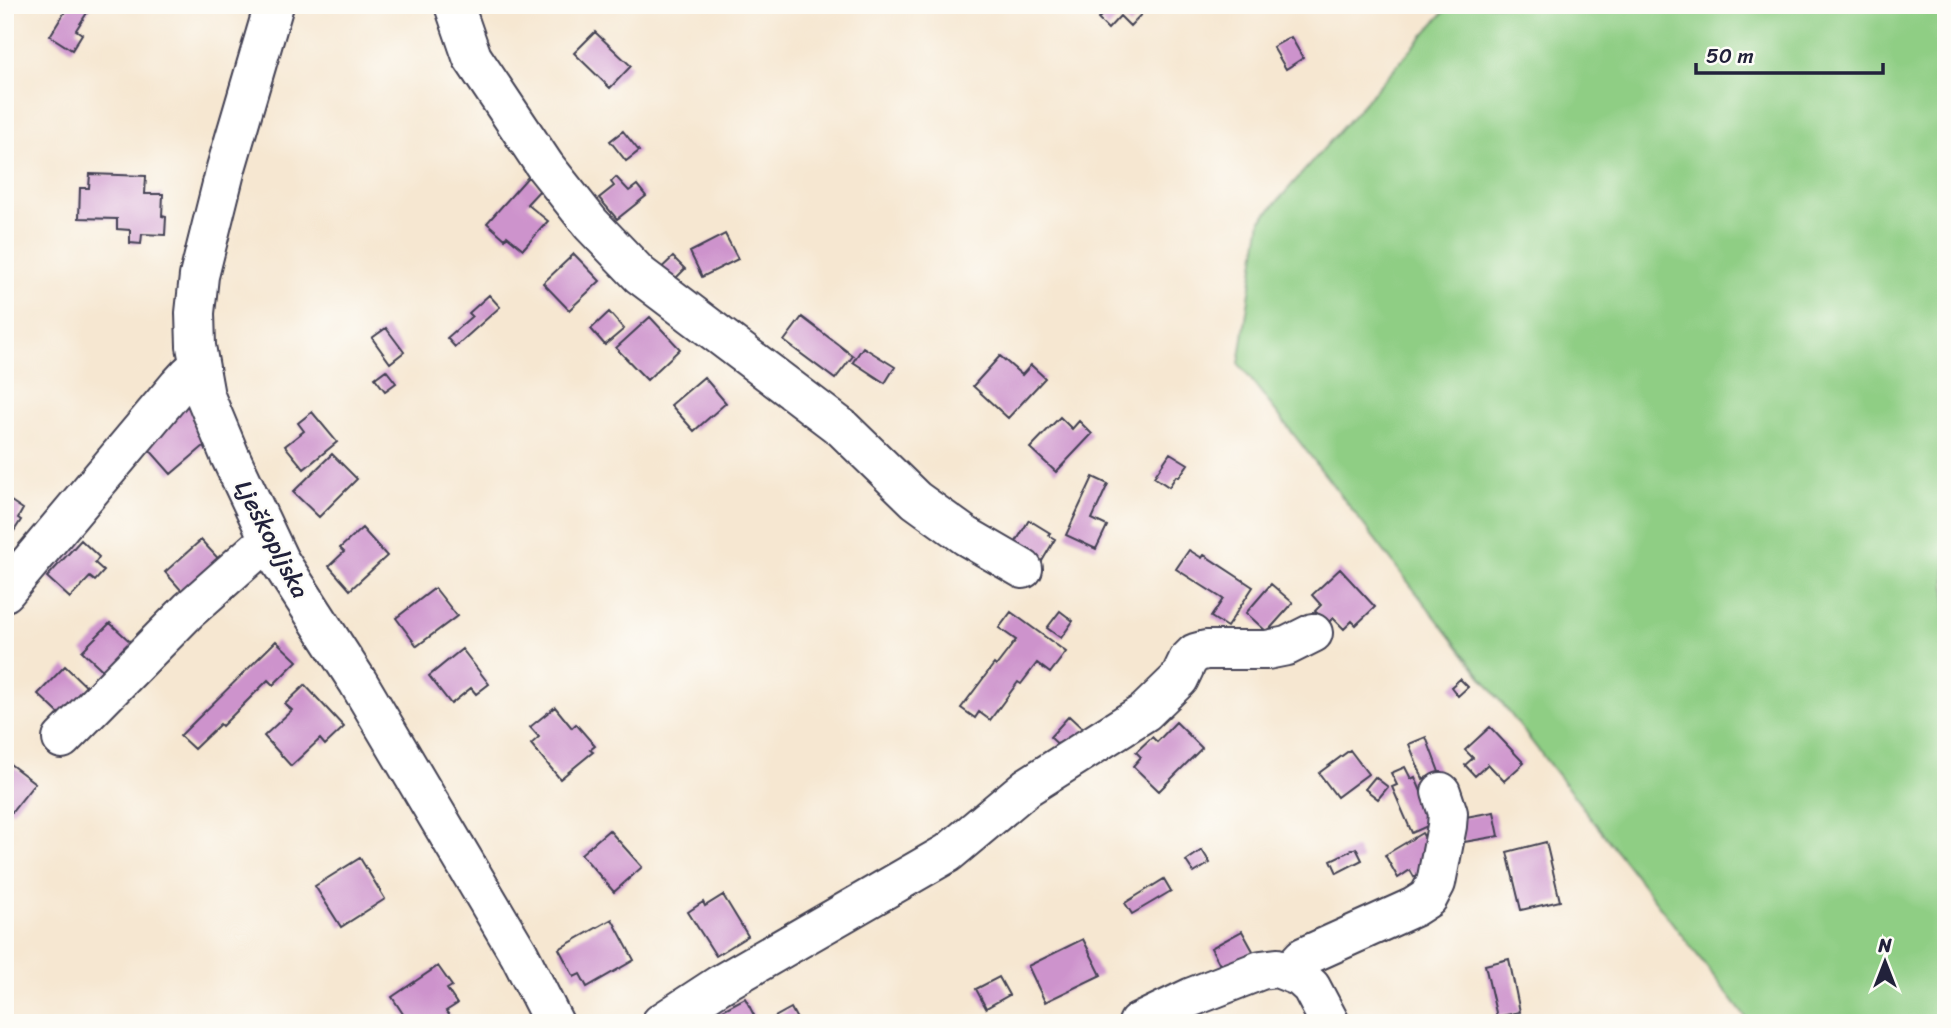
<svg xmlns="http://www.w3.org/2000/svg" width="1951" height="1028" font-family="Sriracha,sans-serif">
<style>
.green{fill:#8fce84;stroke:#587860;stroke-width:2}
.building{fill:#cd93cc}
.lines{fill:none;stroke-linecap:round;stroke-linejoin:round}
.minor-casing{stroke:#424052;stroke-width:42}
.minor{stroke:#fff;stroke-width:38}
.labels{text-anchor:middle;stroke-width:5;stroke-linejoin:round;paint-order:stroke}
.street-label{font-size:24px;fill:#22223b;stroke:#fdfcf7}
</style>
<rect width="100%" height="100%" fill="#fdfcf7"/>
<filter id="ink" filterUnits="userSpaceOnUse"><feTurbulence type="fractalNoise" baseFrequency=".0143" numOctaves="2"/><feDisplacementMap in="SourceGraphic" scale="14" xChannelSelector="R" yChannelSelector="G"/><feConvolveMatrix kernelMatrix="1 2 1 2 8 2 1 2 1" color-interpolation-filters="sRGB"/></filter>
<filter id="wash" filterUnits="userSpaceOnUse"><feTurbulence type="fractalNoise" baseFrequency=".00686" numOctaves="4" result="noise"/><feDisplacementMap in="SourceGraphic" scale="28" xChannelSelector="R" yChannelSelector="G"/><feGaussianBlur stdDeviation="1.57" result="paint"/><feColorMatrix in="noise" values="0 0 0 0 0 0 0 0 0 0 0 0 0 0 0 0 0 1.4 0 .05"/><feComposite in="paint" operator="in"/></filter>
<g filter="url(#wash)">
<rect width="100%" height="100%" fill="#f6e7d1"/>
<path class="green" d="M 1450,5 L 1946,5 L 1946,1023 L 1750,1023 L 1239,364 L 1261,220 Z"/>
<g id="blocks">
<path class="building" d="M 69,5 L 92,5 L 76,30 L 82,34 L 72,50 L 50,36 Z
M 1111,5 L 1150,5 L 1130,26 L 1120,16 L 1108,29 L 1098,19 Z
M 595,32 L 631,66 L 610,88 L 574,53 Z
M 1291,37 L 1303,58 L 1286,69 L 1273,47 Z
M 623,131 L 639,151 L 626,161 L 610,141 Z
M 90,174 L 146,176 L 145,194 L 163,194 L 162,216 L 166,217 L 165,235 L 142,234 L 141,244 L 130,243 L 130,230 L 117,229 L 117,219 L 79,218 L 80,188 L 89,188 Z
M 528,177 L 541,189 L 527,204 L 548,221 L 523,249 L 507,236 L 505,239 L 487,223 Z
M 616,177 L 629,191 L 637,185 L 646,196 L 617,219 L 599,198 L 614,186 L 611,182 Z
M 725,234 L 738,259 L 702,277 L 690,252 Z
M 574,254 L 600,281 L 569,310 L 543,283 Z
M 673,257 L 685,269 L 667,287 L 655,274 Z
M 489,295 L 500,307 L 455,347 L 447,338 L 472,316 L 469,313 Z
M 609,312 L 624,329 L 605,345 L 591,329 Z
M 650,317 L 680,349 L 647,380 L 616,348 Z
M 802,317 L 853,356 L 835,379 L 784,341 Z
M 386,328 L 404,352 L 390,363 L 372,338 Z
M 863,347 L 895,367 L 885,383 L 853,362 Z
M 1000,356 L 1022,375 L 1031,365 L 1045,378 L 1008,418 L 973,386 Z
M 386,370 L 396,383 L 385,391 L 375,378 Z
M 704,377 L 726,403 L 694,431 L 671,405 Z
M 186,397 L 201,412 L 193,419 L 211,440 L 171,474 L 147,447 Z
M 312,412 L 337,442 L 304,469 L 285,446 L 304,431 L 298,423 Z
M 1060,417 L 1072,429 L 1079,421 L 1092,434 L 1056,472 L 1030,448 Z
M 1170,453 L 1188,464 L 1179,477 L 1176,476 L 1169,487 L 1154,477 Z
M 332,454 L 357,479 L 319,517 L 293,492 Z
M 1093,477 L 1108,484 L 1092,519 L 1107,526 L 1096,549 L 1066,535 Z
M 5,497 L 23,509 L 18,518 L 21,520 L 5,545 Z
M 1029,520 L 1050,533 L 1048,535 L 1055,539 L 1038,568 L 1010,552 Z
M 362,528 L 387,556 L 350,590 L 329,566 L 344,552 L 340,548 Z
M 81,540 L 99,557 L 95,563 L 104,571 L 95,581 L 90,577 L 70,598 L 47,577 Z
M 201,540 L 225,566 L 189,599 L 165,572 Z
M 1189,550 L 1202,558 L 1204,555 L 1253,587 L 1227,627 L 1211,617 L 1223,599 L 1176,569 Z
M 1340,569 L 1375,607 L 1356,625 L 1352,621 L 1344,629 L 1333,618 L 1327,624 L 1315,611 L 1321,605 L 1312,595 Z
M 1271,584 L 1293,603 L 1267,632 L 1246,613 Z
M 435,588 L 457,616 L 417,646 L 396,618 Z
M 1060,611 L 1073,621 L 1061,638 L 1047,628 Z
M 1011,612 L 1066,652 L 1050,673 L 1037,663 L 1021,684 L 1018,682 L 990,720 L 979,712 L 975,718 L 961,708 L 994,664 L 996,666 L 1016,640 L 999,628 Z
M 110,623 L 136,647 L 109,676 L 82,651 Z
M 276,641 L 297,661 L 273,685 L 268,680 L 222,726 L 220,724 L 194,749 L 180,736 Z
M 462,649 L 489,684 L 476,694 L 471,688 L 451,704 L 429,676 Z
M 65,666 L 96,696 L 70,724 L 38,694 Z
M 1460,679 L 1468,687 L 1458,696 L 1451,687 Z
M 305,685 L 344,727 L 325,745 L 320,739 L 291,766 L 264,736 L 292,710 L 285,704 Z
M 555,707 L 572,728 L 576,724 L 595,746 L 590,750 L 593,752 L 560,779 L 531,744 L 539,737 L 530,727 Z
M 1069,716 L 1085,731 L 1066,752 L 1050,737 Z
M 1176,722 L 1202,748 L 1159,791 L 1133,766 L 1141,757 L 1136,752 L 1152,737 L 1157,742 Z
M 1490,727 L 1524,763 L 1504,781 L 1488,764 L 1475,776 L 1465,765 L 1473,758 L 1465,750 Z
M 1426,737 L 1439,772 L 1423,779 L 1409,744 Z
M 1350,750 L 1368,774 L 1337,797 L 1319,773 Z
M 6,761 L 35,783 L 12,812 L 5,806 Z
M 1405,767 L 1411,779 L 1415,777 L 1434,823 L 1412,833 L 1392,787 L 1397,785 L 1391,773 Z
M 1375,777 L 1388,787 L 1378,799 L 1365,789 Z
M 1494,812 L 1499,836 L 1464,842 L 1460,818 Z
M 609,830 L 642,867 L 614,892 L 581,854 Z
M 1422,833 L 1435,855 L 1432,866 L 1414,877 L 1410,870 L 1398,878 L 1385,855 Z
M 1546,842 L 1560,901 L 1521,910 L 1507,852 Z
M 1356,848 L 1362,860 L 1337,873 L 1331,860 Z
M 1202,850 L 1210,863 L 1194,873 L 1186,861 Z
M 360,858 L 385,899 L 341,927 L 315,886 Z
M 1164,879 L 1171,891 L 1132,914 L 1125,903 Z
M 723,895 L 748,936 L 716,956 L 688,912 L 703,902 L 705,906 Z
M 612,919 L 634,960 L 587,987 L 580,974 L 574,977 L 559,949 Z
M 1242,931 L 1253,951 L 1222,969 L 1211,948 Z
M 1083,939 L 1101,975 L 1045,1002 L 1028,966 Z
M 1509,959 L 1520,1012 L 1497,1017 L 1485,965 Z
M 438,966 L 452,986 L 447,989 L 457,1004 L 446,1011 L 453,1020 L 449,1023 L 409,1023 L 392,997 Z
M 999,977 L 1009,995 L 986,1008 L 976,989 Z
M 745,998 L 758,1023 L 705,1023 L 708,1018 Z
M 791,1008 L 798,1021 L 778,1023 L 775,1017 Z"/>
</g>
</g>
<g filter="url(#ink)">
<use href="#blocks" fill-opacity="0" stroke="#424052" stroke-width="2"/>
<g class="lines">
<defs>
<path id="minor" d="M 274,5 L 226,168 L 199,276 L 195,313 L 196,346 L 205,396 L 230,456 L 279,560 L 358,682 L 519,954 L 554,1023
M 454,5 L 472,57 L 545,166 L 591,224 L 640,275 L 842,428 L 916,500 L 966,536 L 1023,569
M 5,592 L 178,386 L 189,374 L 199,370
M 62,739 L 189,610 L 260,547 L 270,543
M 1290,971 L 1303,957 L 1414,907 L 1428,898 L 1436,883 L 1447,826 L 1448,813 L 1441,792
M 661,1023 L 719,985 L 948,853 L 1027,787 L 1145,712 L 1179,679 L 1188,660 L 1195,653 L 1206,650 L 1267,650 L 1287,646 L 1313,633
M 1138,1023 L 1192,997 L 1261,970 L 1277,968 L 1300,977 L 1311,987 L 1330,1023"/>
</defs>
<use href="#minor" class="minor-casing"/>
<use href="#minor" class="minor"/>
</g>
</g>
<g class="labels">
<g class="street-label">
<text transform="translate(272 539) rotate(62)" y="8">Lješkopljska</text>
</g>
</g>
<rect width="1951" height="1028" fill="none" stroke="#fdfcf7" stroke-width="28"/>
<g transform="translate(1885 962)" stroke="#fdfcf7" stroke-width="5" paint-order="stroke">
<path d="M0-5L12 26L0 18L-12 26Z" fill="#22223b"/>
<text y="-10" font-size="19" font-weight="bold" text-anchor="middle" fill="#22223b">N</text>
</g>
<path d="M1696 63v10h187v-10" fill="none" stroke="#22223b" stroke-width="3.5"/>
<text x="1706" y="63" font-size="21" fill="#22223b" stroke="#fdfcf7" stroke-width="5" paint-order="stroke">50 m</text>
</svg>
